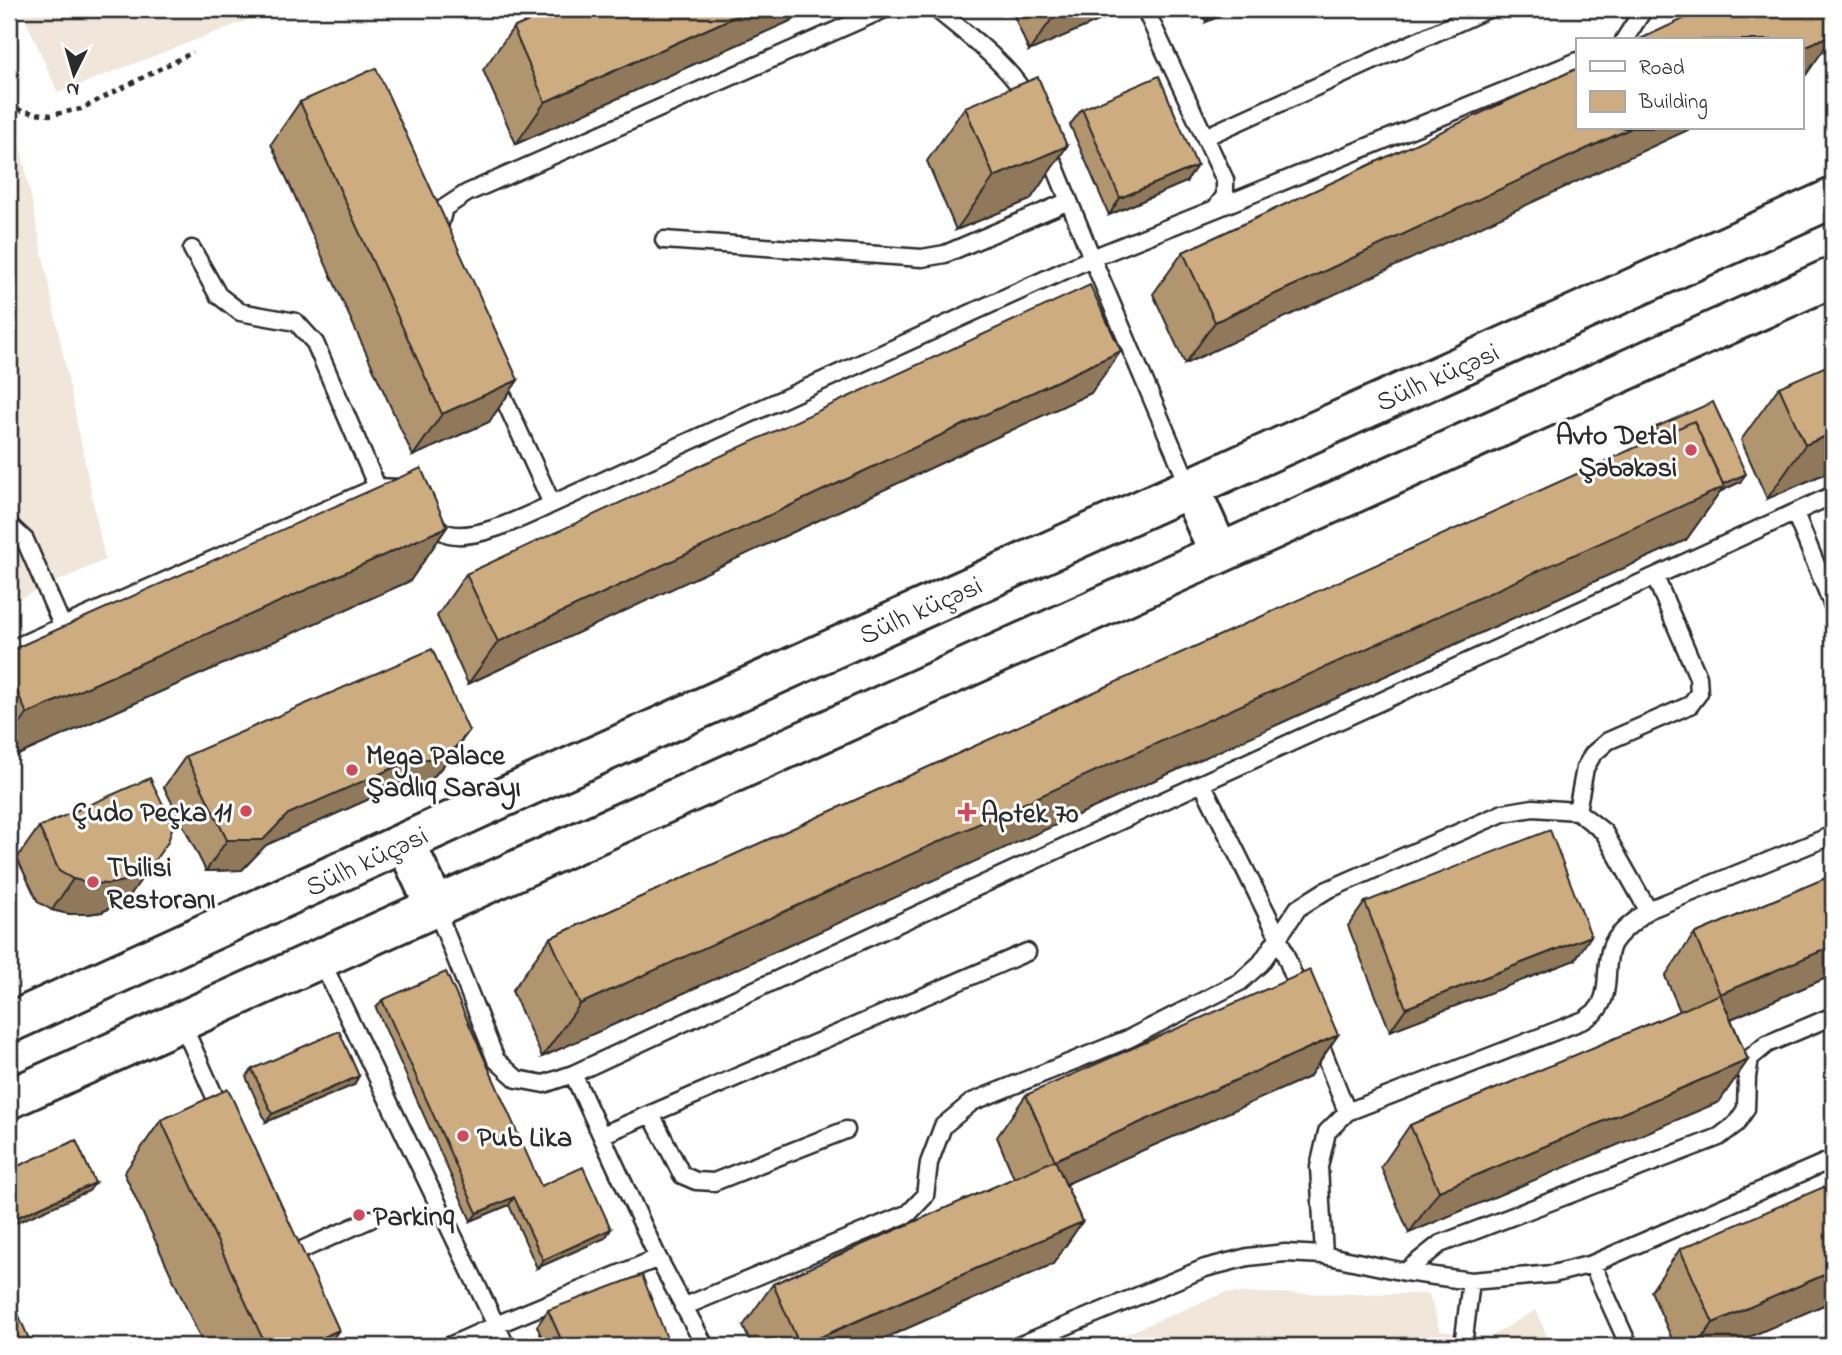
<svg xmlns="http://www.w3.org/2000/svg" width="1842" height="1355" font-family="'Indie Flower',sans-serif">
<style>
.built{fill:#f0e6d9}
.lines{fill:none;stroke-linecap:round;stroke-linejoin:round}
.lane-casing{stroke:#2b2b2b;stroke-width:21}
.secondary-casing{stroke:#2b2b2b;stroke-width:44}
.path{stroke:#2b2b2b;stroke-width:4.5;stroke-dasharray:5 5;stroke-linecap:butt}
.lane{stroke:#fff;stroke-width:16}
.secondary{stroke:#fff;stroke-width:38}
.wall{fill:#b0956e;stroke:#2b2b2b;stroke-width:2}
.shaded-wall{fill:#90795a;stroke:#2b2b2b;stroke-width:2}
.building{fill:#cdad80;stroke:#2b2b2b;stroke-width:2}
.poi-dot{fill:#d1495b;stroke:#fff;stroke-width:2.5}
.labels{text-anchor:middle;stroke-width:6;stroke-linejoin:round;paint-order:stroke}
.street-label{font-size:28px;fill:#2b2b2b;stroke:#fff}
.poi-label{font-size:28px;font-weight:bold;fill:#2b2b2b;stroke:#fff;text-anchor:start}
</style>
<rect width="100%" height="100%" fill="#fff"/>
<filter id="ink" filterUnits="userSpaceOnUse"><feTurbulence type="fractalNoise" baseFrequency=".0143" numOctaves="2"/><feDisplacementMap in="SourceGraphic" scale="14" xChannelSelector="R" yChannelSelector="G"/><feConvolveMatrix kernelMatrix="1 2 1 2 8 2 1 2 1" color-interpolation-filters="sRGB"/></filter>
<g filter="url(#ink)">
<path class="built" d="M 21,9 L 276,9 L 58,93 Z
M 9,121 L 16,124 L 105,560 L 9,603 Z
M 1224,1293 L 1429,1294 L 1440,1331 L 1490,1337 L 1536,1310 L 1551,1346 L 1097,1346 Z"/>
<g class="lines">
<defs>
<path id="lane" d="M 936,9 C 965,33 1015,69 1029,103
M 1624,40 L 1642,12 L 1641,9
M 1205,137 L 1488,9
M 1047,147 L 1092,258 L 1190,488
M 1215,209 L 1578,61
M 437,235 L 444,208 L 467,193 L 885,9
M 664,240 L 922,258 L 945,254 L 1069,201
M 192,249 L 218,295 L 240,312 L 296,322 L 315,343 L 377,487
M 496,381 L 552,504
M 1795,513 L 1833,606
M 430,518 C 435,523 439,531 446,533 C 473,543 526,516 552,504 L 1092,258 L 1215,209 L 1225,196 L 1225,180 L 1145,9
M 9,525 L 25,540 L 62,625
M 9,650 L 377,487 L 399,488
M 1202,783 L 1278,936 L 1301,995
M 1577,811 L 1585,768 L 1593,754 L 1608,741 L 1690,705 L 1699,693 L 1698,677 L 1655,577
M 435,906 L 496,1060 L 517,1079 L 544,1084 L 573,1074 L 1202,783 L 1833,495
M 320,958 L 506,1346
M 181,1021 L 223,1115
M 1317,1036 L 1347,1112 L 1584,1020 C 1588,1017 1593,1014 1597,1010 C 1612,992 1603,965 1612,945 C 1619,931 1637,920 1648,910 L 1833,835
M 573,1074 L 658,1258 L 705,1346
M 651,1114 L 682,1175 L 696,1181 L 714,1182 L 846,1130
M 602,1135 L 1027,952
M 1324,1255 L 1319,1167 L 1327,1132 L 1347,1112
M 288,1256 L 371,1219
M 1592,1264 L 1629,1346
M 1405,1272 L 1440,1244 L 1719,1137 L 1736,1124 L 1746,1109 L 1747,1077 L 1750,1058 L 1767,1044 L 1833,1016
M 683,1307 L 909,1213 L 925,1196 L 929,1163 L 943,1126 L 972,1102 L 1128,1039 L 1240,982 L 1261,963 L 1298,908 L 1325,891 L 1503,813 L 1533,808 L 1577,811 L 1604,832 L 1648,910
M 449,1346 L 496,1325 L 658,1258
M 1018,1346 L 1205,1268 L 1248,1257 L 1285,1253 L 1324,1255 L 1405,1272 L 1471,1281 L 1553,1274 L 1592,1264 L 1833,1159
M 1463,1346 L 1471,1281"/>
<path id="secondary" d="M 1190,488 L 1219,553
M 405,842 L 435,906
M 9,1023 L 493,802 L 1833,198
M 9,1099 L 1833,277"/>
</defs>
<use href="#lane" class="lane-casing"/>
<use href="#secondary" class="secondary-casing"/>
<path class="path" d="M 9,104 L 22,111 L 50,115 L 81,109 L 193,52"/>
<use href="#lane" class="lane"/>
<use href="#secondary" class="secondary"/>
</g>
<path class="wall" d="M 556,9 L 817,9 L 516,144 L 483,70 L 513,28 Z
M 1011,9 L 1115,9 L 1110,16 L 1029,51 Z
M 1200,9 L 1236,9 L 1206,22 Z
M 1578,68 L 1185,364 L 1153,294 L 1183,252 Z
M 300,102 L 518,380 L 489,422 L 413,456 L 271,144 Z
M 965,107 L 1067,146 L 1030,200 L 956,230 L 927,161 Z
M 1082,109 L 1186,182 L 1109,215 L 1070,125 Z
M 1779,387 L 1833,470 L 1767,499 L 1741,440 Z
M 1091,393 L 468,684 L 437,616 L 466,574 Z
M 1656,427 L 1740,482 L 1721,491 L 1686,540 L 542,1057 L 512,991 L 550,938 L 1653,440 L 1651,435 Z
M 447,527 L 410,581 L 9,759 L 9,651 Z
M 186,756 L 447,761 L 425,787 L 387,791 L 266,845 L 242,870 L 206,871 L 164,787 Z
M 39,827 L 131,894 L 118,904 L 102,912 L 88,914 L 69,914 L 52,910 L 38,902 L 17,858 Z
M 1833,875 L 1833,975 L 1731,1019 L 1748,1060 L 1719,1102 L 1409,1233 L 1381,1167 L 1410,1125 L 1680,1011 L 1665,976 L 1694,934 Z
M 1365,902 L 1575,960 L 1390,1031 L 1348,926 Z
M 382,1000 L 541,1186 L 611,1229 L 605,1238 L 537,1268 L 509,1205 L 471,1221 L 376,1008 Z
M 1338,1035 L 1309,1077 L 1066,1184 L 1082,1222 L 1053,1264 L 867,1346 L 752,1346 L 743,1326 L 773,1284 L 1014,1178 L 997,1137 L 1026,1095 Z
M 252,1069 L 354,1085 L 266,1122 L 246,1077 Z
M 161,1120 L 339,1330 L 327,1346 L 204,1346 L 124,1173 Z
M 1680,1249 L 1833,1301 L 1728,1346 L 1675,1346 L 1651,1291 Z
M 548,1310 L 670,1346 L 545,1346 L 537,1326 Z"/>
<path class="shaded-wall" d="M 752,9 L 817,9 L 516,144 L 545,102 Z
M 1059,9 L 1115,9 L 1110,16 L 1029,51 Z
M 1216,9 L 1236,9 L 1206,22 Z
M 1833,34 L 1833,36 L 1806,75 L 1802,77 L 1802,48 Z
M 1631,128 L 1692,128 L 1185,364 L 1215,322 Z
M 1067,146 L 1030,200 L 956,230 L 994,177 Z
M 1197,166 L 1186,182 L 1109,215 L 1120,198 Z
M 1121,351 L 1091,393 L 468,684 L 498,642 Z
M 518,380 L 489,422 L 413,456 L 442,414 Z
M 1833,433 L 1833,470 L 1767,499 L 1805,445 Z
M 1746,474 L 1740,482 L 1721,491 L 1686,540 L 542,1057 L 580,1004 Z
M 447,527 L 410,581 L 9,759 L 9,741 L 27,714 Z
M 469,731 L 447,761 L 425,787 L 387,791 L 266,845 L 242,870 L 206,871 L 227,840 L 288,814 Z
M 152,864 L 131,894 L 118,904 L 102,912 L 88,914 L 69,914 L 52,910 L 73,879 Z
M 1591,936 L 1575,960 L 1390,1031 L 1406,1008 Z
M 1833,946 L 1833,975 L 1691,1036 L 1720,994 Z
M 1338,1035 L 1309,1077 L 1025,1202 L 1055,1160 Z
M 1748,1060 L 1719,1102 L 1409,1233 L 1439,1191 Z
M 359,1076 L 354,1085 L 266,1122 L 272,1114 Z
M 95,1183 L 89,1191 L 9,1226 L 9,1223 L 11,1220 Z
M 514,1197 L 509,1205 L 471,1221 L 477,1213 Z
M 1082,1222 L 1053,1264 L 867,1346 L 801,1346 Z
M 611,1229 L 605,1238 L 537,1268 L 543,1260 Z
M 1833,1271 L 1833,1301 L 1728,1346 L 1697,1346 L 1713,1323 Z
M 339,1330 L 327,1346 L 304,1346 Z"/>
<path class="building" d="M 556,9 L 752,9 L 545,102 L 513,28 Z
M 1705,9 L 1824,9 L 1833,28 L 1833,34 L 1802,48 L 1802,40 L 1638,40 Z
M 376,68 L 518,380 L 442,414 L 300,102 Z
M 1578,68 L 1578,128 L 1631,128 L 1215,322 L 1183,252 Z
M 1159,76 L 1197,166 L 1120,198 L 1082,109 Z
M 1038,77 L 1067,146 L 994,177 L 965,107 Z
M 1090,285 L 1121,351 L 498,642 L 466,574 Z
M 1833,363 L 1833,433 L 1805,445 L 1779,387 Z
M 1713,402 L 1746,474 L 1723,484 L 1694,421 L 1661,436 L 1656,427 Z
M 1694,421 L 1724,487 L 580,1004 L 550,938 Z
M 421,468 L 447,527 L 27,714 L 9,673 L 9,651 Z
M 432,649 L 469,731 L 447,757 L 409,761 L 288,814 L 263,840 L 227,840 L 186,756 Z
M 150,778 L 173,825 L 168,842 L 152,864 L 139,873 L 124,881 L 109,884 L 90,883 L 73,879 L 59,871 L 39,827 Z
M 1550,830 L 1591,936 L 1406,1008 L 1365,902 Z
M 1833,875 L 1833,946 L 1720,994 L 1694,934 Z
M 1310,970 L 1338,1035 L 1055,1160 L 1082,1222 L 800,1346 L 773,1284 L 1055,1160 L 1026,1095 Z
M 446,972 L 541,1186 L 583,1167 L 611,1229 L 543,1260 L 514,1197 L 477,1213 L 382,1000 Z
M 1720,994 L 1748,1060 L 1439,1191 L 1410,1125 Z
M 339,1031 L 359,1076 L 272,1114 L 252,1069 Z
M 228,1089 L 339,1330 L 304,1346 L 266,1346 L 161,1120 Z
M 76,1140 L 95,1183 L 11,1220 L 9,1214 L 9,1170 Z
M 1833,1183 L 1833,1271 L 1713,1323 L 1680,1249 Z
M 642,1275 L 670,1346 L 564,1346 L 548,1310 Z
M 9,1293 L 32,1346 L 9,1346 Z"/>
</g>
<g class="poi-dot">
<circle cx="1691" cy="450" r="7"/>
<circle cx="352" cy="770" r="7"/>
<circle cx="246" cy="811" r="7"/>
<path d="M963.5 801.5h7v7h7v7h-7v7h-7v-7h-7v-7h7z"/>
<circle cx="93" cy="882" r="7"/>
<circle cx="463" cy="1136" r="7"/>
<circle cx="359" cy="1215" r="7"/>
</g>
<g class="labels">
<g class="street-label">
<text transform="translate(1437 376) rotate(-24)" y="10">Sülh küçəsi</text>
<text transform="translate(920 609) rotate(-24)" y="10">Sülh küçəsi</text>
<text transform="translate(366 860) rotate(-25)" y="10">Sülh küçəsi</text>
</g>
<g class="poi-label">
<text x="1677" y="444" text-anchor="end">Avto Detal<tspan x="1677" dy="32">Şəbəkəsi</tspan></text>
<text x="366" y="764">Mega Palace<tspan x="366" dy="32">Şadlıq Sarayı</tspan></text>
<text x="232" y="821" text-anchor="end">Çudo Peçka 11</text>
<text x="981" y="822">Aptek 70</text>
<text x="107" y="876">Tbilisi<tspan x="107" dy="32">Restoranı</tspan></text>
<text x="477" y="1146">Pub Lika</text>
<text x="373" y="1225">Parkinq</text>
</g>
</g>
<rect width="1842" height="1355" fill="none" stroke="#fff" stroke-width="35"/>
<rect x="18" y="18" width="1807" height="1320" fill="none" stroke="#2b2b2b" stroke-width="2.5" filter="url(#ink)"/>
<rect x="1576" y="38" width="228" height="91" fill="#ffffff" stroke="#aaaaaa" stroke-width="2"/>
<rect x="1590" y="61" width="35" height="10" fill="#ffffff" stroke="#aaaaaa" stroke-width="2"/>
<text x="1639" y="74" font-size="21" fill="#2b2b2b">Road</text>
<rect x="1590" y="91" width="35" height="21" fill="#cdad80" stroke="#aaaaaa" stroke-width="2"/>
<text x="1639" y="108" font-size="21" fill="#2b2b2b">Building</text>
<g transform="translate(74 74) rotate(185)" stroke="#ffffff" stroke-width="5" paint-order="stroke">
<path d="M0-5L12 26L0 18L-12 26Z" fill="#2b2b2b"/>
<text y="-10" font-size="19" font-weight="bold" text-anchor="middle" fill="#2b2b2b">N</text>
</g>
</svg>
